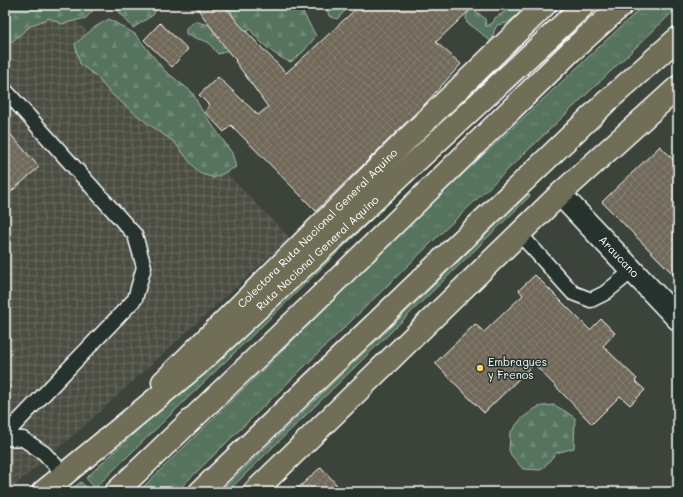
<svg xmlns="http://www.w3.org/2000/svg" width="683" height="497" font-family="Mali,sans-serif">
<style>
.industrial{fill:url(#industrial-grid)}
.grass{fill:url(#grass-tufts);stroke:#aab9ae}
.forest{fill:url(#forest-firs);stroke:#aab9ae}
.building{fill:url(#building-cross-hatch);stroke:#fff}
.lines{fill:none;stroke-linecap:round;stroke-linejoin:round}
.service-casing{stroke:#fff;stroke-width:17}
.minor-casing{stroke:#fff;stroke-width:25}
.primary-casing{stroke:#fff;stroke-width:25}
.trunk-casing{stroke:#fff;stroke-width:25}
.motorway-casing{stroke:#fff;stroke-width:25}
.service{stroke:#26332d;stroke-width:14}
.minor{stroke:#26332d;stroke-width:22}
.primary{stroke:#716e59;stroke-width:22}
.trunk{stroke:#716e59;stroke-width:22}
.motorway{stroke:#716e59;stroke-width:22}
.poi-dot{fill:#ffd166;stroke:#26332d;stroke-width:1.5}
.labels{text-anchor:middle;stroke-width:3;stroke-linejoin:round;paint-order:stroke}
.street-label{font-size:11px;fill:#fff;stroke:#26332d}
.poi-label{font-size:11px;fill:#fff;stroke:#26332d;text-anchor:start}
</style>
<defs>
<pattern id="industrial-grid" width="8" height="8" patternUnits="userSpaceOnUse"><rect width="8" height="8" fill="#4c4e43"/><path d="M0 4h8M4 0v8" fill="none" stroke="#67695f"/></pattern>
<pattern id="grass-tufts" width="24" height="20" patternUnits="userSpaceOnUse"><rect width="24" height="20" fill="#54735d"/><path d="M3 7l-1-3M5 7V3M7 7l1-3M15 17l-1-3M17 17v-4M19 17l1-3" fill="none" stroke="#6e8875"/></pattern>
<pattern id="forest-firs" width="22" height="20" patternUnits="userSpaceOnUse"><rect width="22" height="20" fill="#54735d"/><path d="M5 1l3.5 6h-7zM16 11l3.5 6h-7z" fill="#6e8875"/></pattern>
<pattern id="building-cross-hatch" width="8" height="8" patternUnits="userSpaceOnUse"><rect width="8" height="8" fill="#706759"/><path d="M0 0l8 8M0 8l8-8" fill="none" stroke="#857e72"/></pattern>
</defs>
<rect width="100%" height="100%" fill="#3c433a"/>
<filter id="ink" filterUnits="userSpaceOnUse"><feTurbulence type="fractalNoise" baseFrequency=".025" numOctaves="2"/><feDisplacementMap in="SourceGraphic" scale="8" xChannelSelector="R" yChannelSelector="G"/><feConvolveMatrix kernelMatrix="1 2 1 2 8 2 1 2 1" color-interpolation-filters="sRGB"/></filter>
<g filter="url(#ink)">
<path class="industrial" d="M 61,5 L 290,238 L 84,426 L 12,488 L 5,492 L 5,24 Z"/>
<path class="grass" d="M 644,5 L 678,5 L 678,7 L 434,240 L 176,492 L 138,492 L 281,352 L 418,216 Z
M 503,90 L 504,91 L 95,488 L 86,478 Z
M 528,194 L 530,196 L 227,492 L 220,492 Z
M 81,482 L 90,492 L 68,492 Z"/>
<path class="forest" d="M 5,5 L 97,5 L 96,7 L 86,18 L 62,24 L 49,18 C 42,22 33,23 28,28 C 20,34 14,41 5,47 Z
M 118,5 L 160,5 L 153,15 L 133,28 L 115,7 Z
M 230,5 L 299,5 L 316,36 L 304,51 L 291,62 C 277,58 259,42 250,29 C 239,37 232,52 218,54 L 208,42 L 186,35 L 186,28 L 195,21 C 214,27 216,28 233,19 Z
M 326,5 L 345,5 L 346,10 L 337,19 L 329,16 Z
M 512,5 L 524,5 L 525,10 L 507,23 L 497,25 L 494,31 L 492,42 C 482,35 478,29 467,23 L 466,17 L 468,12 L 474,9 L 485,19 L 486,26 L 493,23 L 495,18 L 512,7 Z
M 109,19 L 135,34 L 165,71 L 192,92 L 201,109 L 232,153 L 236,167 L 214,178 L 199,173 L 174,142 L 147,123 L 110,93 L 96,76 L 80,64 L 75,44 L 95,27 Z
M 554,405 L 565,411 L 575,418 L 574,448 L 556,453 L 545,466 L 540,470 L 523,469 L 511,455 L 509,450 L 510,433 L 521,419 L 536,408 L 542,406 Z"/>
<path class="building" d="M 195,5 L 225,5 L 238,23 L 286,73 L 315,47 L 360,5 L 475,5 L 436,42 L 461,64 L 425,104 L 316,211 L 231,125 L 224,132 L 205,112 L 209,105 L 199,95 L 218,77 L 258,115 L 268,107 L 235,61 L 236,60 L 230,54 Z
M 160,23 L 188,49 L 172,67 L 144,40 Z
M 5,128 L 39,167 L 5,197 Z
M 660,146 L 678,164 L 678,279 L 602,202 Z
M 535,275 L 590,330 L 601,319 L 615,333 L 603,346 L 637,379 L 635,381 L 645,390 L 630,405 L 620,396 L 592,424 L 534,364 L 484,413 L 435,363 L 475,324 L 484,332 L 523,295 L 519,290 Z
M 321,467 L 343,492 L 294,492 Z"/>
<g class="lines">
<defs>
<path id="service" d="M 5,90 L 135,235 L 144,267 L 135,299 L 5,435
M 519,233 L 573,293 L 591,300 L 605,293 L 632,271
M 5,438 L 23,439 L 44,453 L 64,474"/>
<g id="minor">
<path id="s1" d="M 560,194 L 678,319"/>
</g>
<g id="primary">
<path id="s2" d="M 163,382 L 408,138 L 545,5"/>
</g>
<g id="trunk">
<path id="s3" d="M 43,492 L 197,365 L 584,5"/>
<path d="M 254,492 L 560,194 L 678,87"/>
</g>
<path id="motorway" d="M 116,492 L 302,314 L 571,51 L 622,5
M 200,492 L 605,103 L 678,38"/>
</defs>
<use href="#service" class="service-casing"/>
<use href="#minor" class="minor-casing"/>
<use href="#primary" class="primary-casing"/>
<use href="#trunk" class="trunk-casing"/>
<use href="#motorway" class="motorway-casing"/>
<use href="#service" class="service"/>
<use href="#minor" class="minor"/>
<use href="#primary" class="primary"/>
<use href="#trunk" class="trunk"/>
<use href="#motorway" class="motorway"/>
</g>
</g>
<circle class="poi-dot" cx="480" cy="368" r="4"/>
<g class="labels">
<g class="street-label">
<text dy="4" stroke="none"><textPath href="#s2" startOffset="218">Colectora Ruta Nacional General Aquino</textPath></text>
<text dy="4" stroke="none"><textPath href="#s3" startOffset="364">Ruta Nacional General Aquino</textPath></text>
<text dy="4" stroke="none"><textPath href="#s1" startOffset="86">Araucano</textPath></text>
</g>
<g class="poi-label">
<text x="488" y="366">Embragues<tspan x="488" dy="13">y Frenos</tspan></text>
</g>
</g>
<rect width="683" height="497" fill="none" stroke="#26332d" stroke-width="20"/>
<rect x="10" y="10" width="663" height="477" fill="none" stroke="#fff" stroke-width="1.5" filter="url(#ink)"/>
</svg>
